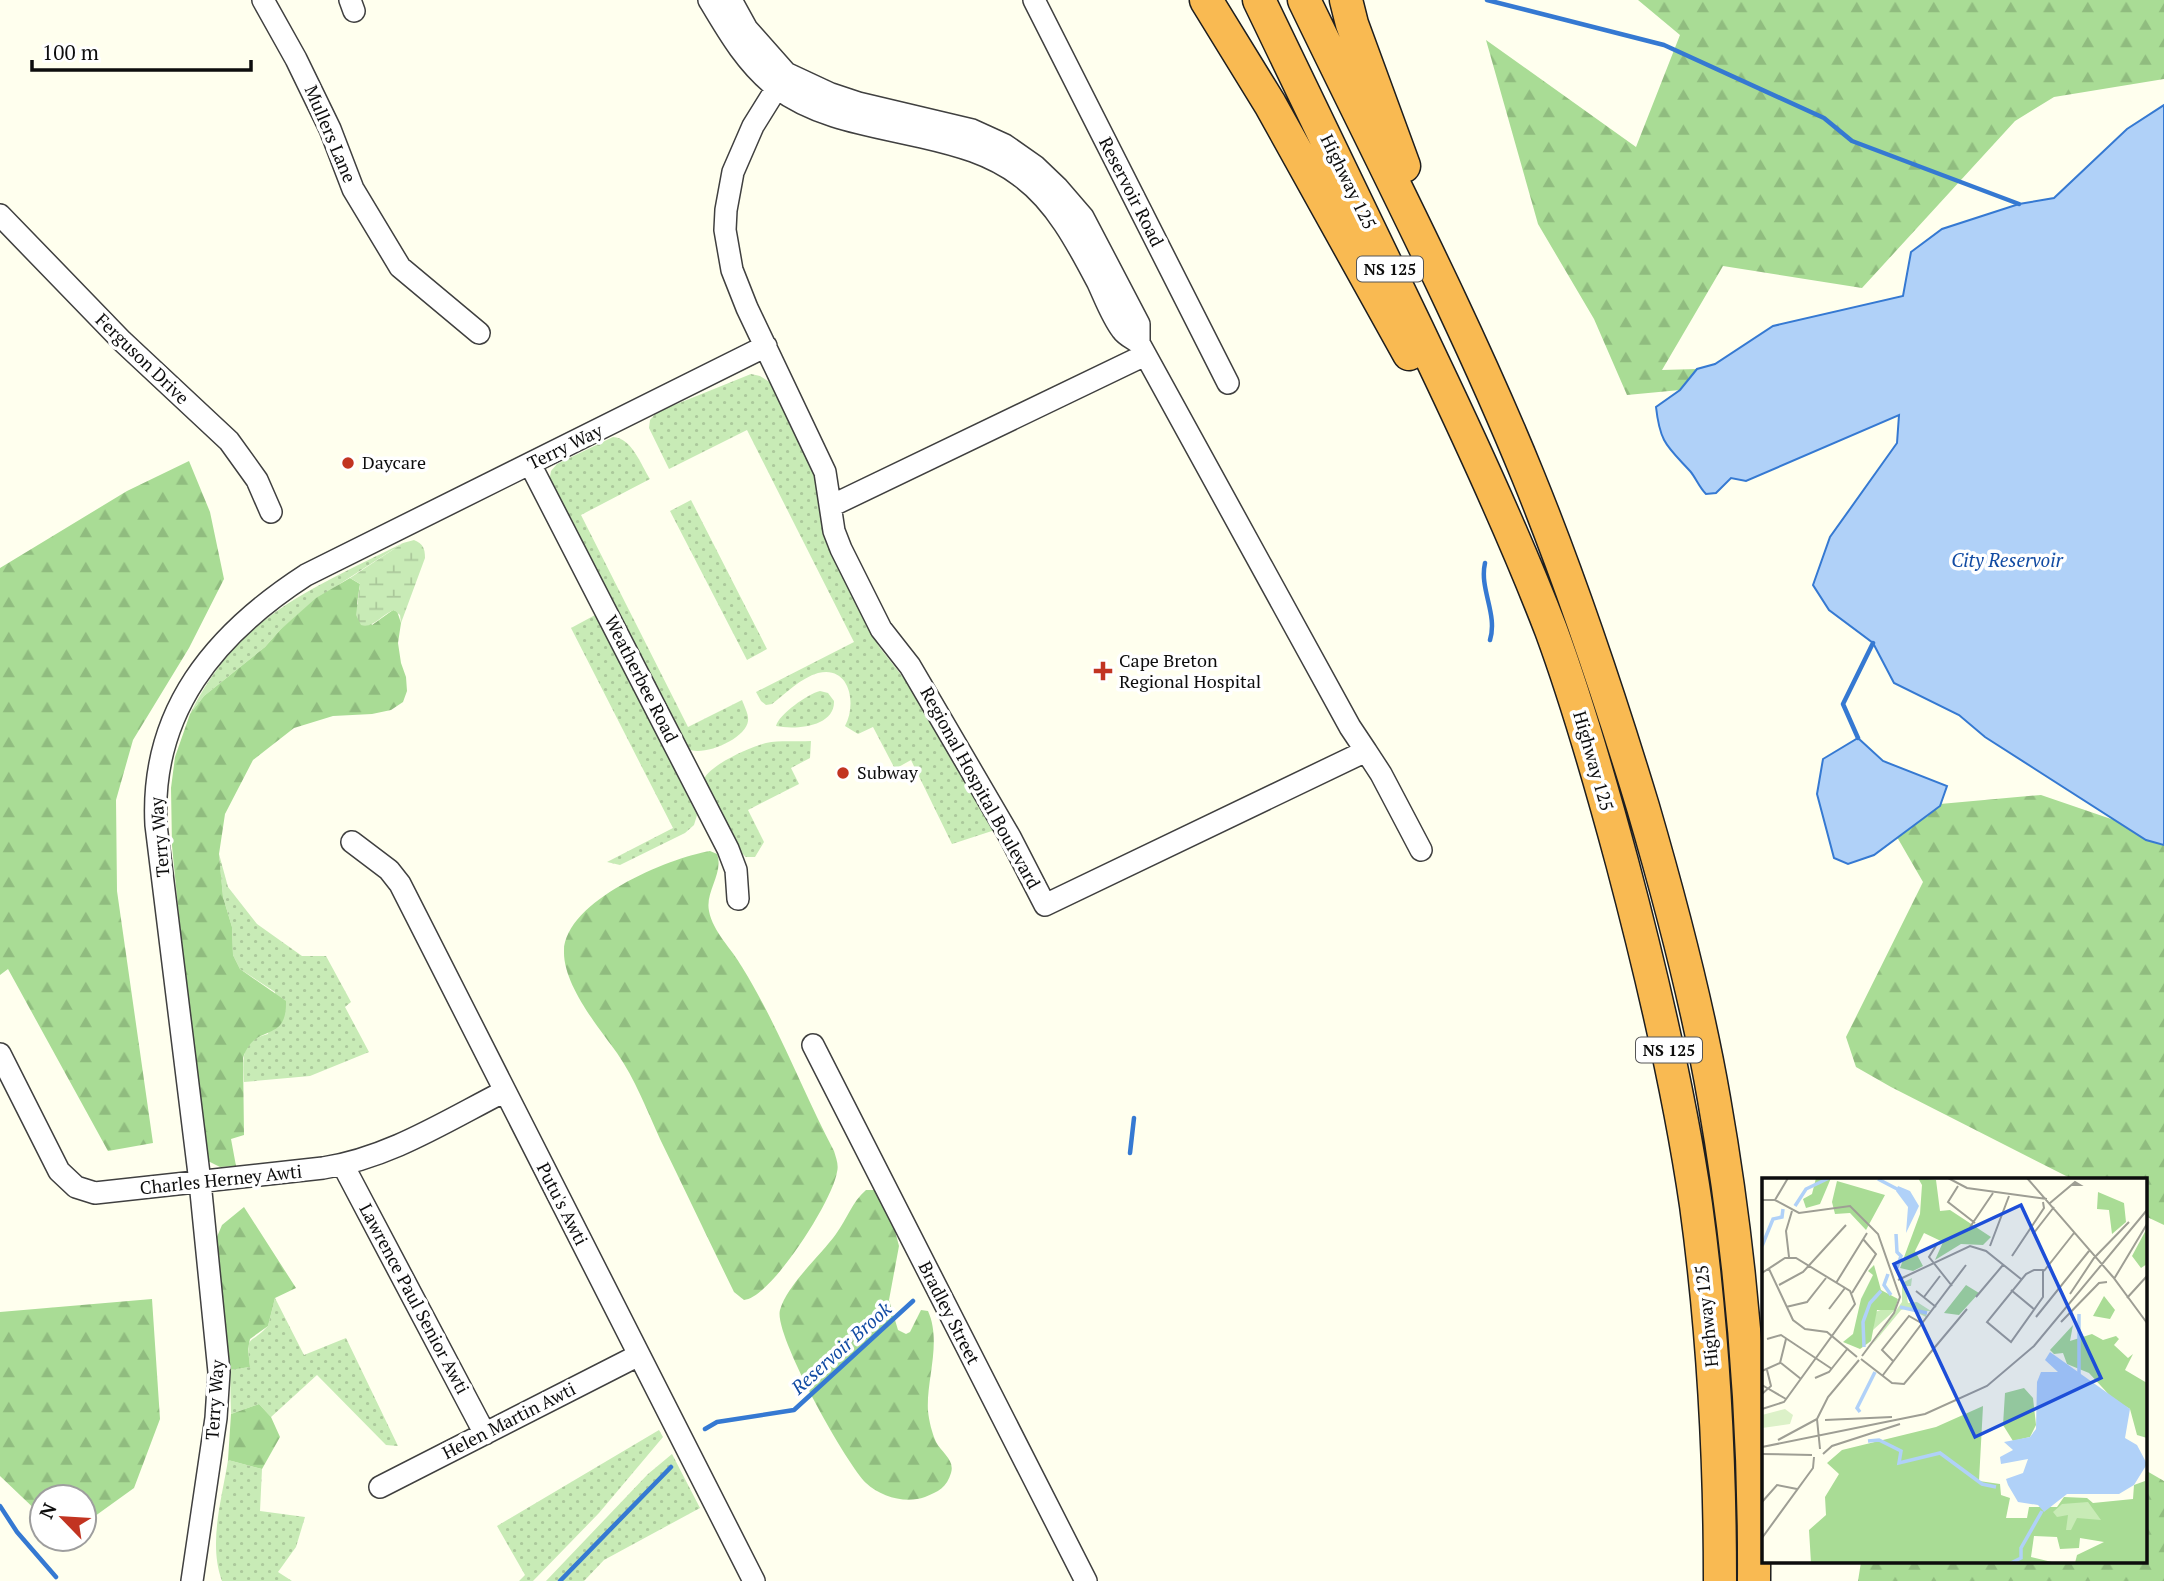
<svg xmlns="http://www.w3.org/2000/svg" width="2164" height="1581" font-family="'PT Serif',serif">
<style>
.grass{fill:url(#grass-dots)}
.forest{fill:url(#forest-firs)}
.wetland{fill:url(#wetland-marsh)}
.water{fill:#b0d1f8;stroke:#3579d2;stroke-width:2}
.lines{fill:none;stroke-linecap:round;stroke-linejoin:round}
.stream{stroke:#3579d2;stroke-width:4.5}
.minor-casing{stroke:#404040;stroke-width:24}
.highway-casing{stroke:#1e1e1e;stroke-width:35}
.minor{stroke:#fff;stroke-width:21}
.highway{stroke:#f9ba52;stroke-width:32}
.poi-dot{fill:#c23421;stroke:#fff;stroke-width:2.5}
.labels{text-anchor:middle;stroke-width:7;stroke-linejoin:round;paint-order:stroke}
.shield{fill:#fff;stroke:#565656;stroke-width:2}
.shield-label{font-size:16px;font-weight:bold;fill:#0d0d0d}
.street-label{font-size:18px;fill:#0d0d0d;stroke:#fff}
.poi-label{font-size:18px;fill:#0d0d0d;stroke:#fff;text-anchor:start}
.water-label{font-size:19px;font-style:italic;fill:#124ba3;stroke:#fff}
.inset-river{fill:none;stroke:#b0d1f8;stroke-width:3.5}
.inset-road{fill:none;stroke:#9e9e94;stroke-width:2}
.view{fill:#1d4ed8;fill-opacity:0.15;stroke:#1d4ed8;stroke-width:3.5}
.inset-edge{fill:none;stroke:#0d0d0d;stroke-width:3.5}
</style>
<defs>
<pattern id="grass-dots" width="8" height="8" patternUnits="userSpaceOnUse" patternTransform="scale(1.75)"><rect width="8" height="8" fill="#c8ebb6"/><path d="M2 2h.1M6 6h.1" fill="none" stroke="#abc89b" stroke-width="1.8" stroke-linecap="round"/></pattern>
<pattern id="forest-firs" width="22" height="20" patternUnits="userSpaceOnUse" patternTransform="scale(1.75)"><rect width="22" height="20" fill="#a9dc95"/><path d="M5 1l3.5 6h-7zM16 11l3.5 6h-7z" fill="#90bc7f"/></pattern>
<pattern id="wetland-marsh" width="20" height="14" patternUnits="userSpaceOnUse" patternTransform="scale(1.75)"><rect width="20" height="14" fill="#c8ebb6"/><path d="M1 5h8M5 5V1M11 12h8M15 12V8" fill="none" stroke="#abc89b"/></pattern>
</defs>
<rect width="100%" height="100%" fill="#ffe"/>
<path class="grass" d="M 751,374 L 760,376 L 771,383 L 815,471 L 830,547 L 869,630 L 880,648 L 906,681 L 995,830 L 952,844 L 911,760 L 895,769 L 873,727 L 858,734 L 845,726 C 857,704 850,665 818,673 C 801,678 786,693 772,704 L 766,705 L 761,701 L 756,692 L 854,642 L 747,430 L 669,469 L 649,428 L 650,420 L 657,412 Z
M 613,437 C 632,438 641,465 650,479 L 581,515 L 688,727 L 742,700 C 744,706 749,714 748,721 C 746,739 703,757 688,749 L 549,483 L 551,471 L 557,464 Z
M 691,500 L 767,649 L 747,660 L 670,511 Z
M 403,543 L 335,587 L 280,630 L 265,647 L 204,696 L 190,714 C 238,616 311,589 403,543 Z
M 597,614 L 697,815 L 694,825 L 685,833 L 620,865 L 607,862 L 673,828 L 571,628 Z
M 820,691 L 828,693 L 834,701 C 835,727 795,730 776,726 C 779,714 808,694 820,691 Z
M 811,741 L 810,758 L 791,768 L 799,784 L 748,810 L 764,842 L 755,857 L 746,857 L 739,851 L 704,779 C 710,765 750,747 766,743 C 780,740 796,742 811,741 Z
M 219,854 L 228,887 L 257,924 L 302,956 L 326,956 L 351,1002 L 345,1007 L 369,1052 L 310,1076 L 244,1082 C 243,1057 240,1041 268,1034 L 275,992 L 240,969 L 233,955 L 232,927 L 223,897 Z
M 275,1298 L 304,1355 L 346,1338 L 398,1446 L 386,1445 L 317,1375 L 271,1417 L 259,1404 L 231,1414 L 230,1370 L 250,1367 C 246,1333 248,1347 268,1326 Z
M 659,1430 L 663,1437 L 599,1513 L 533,1581 L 519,1581 L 525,1575 L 497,1526 Z
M 672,1454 L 700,1508 L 604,1560 L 584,1581 L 546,1581 L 648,1474 Z
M 228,1460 L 262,1469 L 260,1511 L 305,1517 L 296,1547 L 278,1572 L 292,1581 L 222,1581 C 208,1543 222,1499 228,1460 Z"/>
<path class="forest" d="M 1638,0 L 2164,0 L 2164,79 L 2054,97 L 2015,121 L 1862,288 L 1723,266 L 1662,370 L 1697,369 L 1680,390 L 1627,395 L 1594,319 L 1538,224 L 1486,40 L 1636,147 L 1680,35 Z
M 189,461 L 210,512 L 224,579 L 189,648 L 133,740 L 116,800 L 117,891 L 153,1143 L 108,1151 L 8,969 L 0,975 L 0,568 L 127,491 Z
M 350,578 L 360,584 L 357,604 L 372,625 L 393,610 L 397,611 L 401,623 L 398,643 L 401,663 L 406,677 L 407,691 L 403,702 L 391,710 L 372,714 L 333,716 L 294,728 L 253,760 L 225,814 L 219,854 L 223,897 L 232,927 L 233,955 L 240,969 L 286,1001 C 287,1045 255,1021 243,1058 L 244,1135 L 231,1139 L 236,1166 L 220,1167 L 208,1161 L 201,1141 L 172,846 L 171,788 L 175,757 L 190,714 L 204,696 L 265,647 L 280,630 L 316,598 Z
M 2041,795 L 2114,820 L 2146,840 L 2164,845 L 2164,1225 L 2145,1216 L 2145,1180 L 2074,1180 L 1891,1087 L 1856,1067 L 1846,1037 L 1923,882 L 1897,837 L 1940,804 Z
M 710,851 L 717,854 C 724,873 705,891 709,911 C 713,932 732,949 742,967 C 778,1025 802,1090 834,1151 C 836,1158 839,1165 837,1172 C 833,1200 771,1298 744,1300 L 734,1292 C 709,1241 685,1190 660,1139 C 647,1110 635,1079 617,1053 C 598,1027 563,984 564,951 C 565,901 668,858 710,851 Z
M 866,1190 L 874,1190 L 882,1198 L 894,1227 L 899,1246 L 889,1300 L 898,1330 L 906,1334 L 910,1332 L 921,1310 L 928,1311 C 942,1342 926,1380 928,1411 C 929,1421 932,1433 936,1442 C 942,1453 955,1460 951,1473 C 947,1487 938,1492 925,1497 C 906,1504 881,1497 866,1483 C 847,1465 773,1334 780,1310 C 787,1285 821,1255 836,1234 C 847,1219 852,1202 866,1190 Z
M 244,1207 L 296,1288 L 275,1298 L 268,1326 L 250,1339 L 248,1349 L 250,1367 L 230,1370 L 214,1244 L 222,1225 Z
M 152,1299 L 160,1419 L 134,1488 L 84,1524 L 84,1497 L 42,1497 L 42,1516 L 0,1476 L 0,1312 Z
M 259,1404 L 271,1417 L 280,1437 L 262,1469 L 228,1460 L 231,1414 Z
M 2145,1470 L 2164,1481 L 2164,1581 L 1858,1581 L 1861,1562 L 2145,1562 Z"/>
<path class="wetland" d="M 414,540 C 423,544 425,548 425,558 L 401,623 L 400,615 L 394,610 C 382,614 373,629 361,625 L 356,615 L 360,584 L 350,578 L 403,543 Z"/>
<path class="water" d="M 2164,105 L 2164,845 L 2146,840 L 1985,737 L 1959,715 L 1894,683 L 1873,643 L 1829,610 L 1813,585 L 1830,537 L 1897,443 L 1899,415 L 1746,481 L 1731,478 L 1716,493 L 1706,494 C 1699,487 1696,478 1690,471 C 1667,446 1660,443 1656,407 L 1680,390 L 1697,369 L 1715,364 L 1773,326 L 1903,296 L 1911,252 L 1942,229 L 2019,204 L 2054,198 L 2127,129 Z
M 1858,738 L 1883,761 L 1947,786 L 1940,806 L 1874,855 L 1848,864 L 1834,858 L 1817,794 L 1823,759 Z"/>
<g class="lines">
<path class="stream" d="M 1487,0 L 1664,45 L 1824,118 L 1852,141 L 2019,204
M 1485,563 C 1479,589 1498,614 1490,640
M 1858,738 L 1843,704 L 1873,643
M 1130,1153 L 1134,1118
M 705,1429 L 717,1422 L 794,1410 L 913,1301
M 0,1506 L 17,1532 L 56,1577
M 560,1581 L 671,1467"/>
<defs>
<path id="minor" d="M 263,0 L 296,59 L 330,129 L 353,189 L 400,267 L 479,333
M 350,0 L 354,11
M 709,0 C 728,32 747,65 777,88 C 818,119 874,126 922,137 C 957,145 991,154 1020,176 C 1056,202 1078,245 1098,283 C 1105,298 1112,317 1122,330 C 1126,336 1134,339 1139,343 L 1350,727 L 1366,751 L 1045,905 L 1010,837 L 910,666 L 881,629 L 841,549 L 834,531 L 825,472 L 747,308 L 732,270 L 725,230 L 726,210 L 733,172 L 753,126 L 786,73
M 731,0 L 747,29 L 786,73 L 831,94 L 858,103 L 972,130 L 1005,145 L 1035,166 L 1058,188 L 1083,217 L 1139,324 L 1139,343
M 1034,0 L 1228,383
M 0,215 L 122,341 L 229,441 L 257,480 L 271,512
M 530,464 L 728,849 L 736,870 L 738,899
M 831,506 L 1145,355
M 1366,751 L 1381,774 L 1421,850
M 352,842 L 389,870 L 400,884 L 754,1581
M 813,1045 L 1086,1581
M 0,1054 L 59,1171 L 76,1187 L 95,1193 L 323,1168 C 389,1158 446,1121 505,1091
M 343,1165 L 485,1434
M 380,1487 L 639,1355
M 192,1581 L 216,1418 L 219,1372 L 200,1182 L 156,825 C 150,711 215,634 306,575 L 766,346"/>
<path id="highway" d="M 1206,0 L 1270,104 L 1409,354
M 1259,0 C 1317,121 1376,241 1433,362 C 1475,450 1516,539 1551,630 C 1579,706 1601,784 1622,862 C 1652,975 1679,1089 1696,1205 C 1713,1329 1720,1456 1720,1581
M 1304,0 C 1380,158 1462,314 1528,476 C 1572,584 1609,695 1643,807 C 1671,903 1697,1000 1714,1099 C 1742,1258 1755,1420 1754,1581
M 1346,0 L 1352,24 L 1404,166"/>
</defs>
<use href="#minor" class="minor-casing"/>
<use href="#highway" class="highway-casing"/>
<use href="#minor" class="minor"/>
<use href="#highway" class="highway"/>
</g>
<g class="poi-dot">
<circle cx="348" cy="463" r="7"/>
<path d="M1099.5 660.5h7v7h7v7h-7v7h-7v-7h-7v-7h7z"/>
<circle cx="843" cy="773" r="7"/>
</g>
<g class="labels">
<g class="shield">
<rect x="1357" y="256.5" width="66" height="25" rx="5"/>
<rect x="1636" y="1037.5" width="66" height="25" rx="5"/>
</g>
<g class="shield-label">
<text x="1390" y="275">NS 125</text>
<text x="1669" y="1056">NS 125</text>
</g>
<g class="street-label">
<text transform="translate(330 134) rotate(67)" y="6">Mullers Lane</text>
<text transform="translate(1348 182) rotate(64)" y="6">Highway 125</text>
<text transform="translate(1131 192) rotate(63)" y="6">Reservoir Road</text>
<text transform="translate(142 359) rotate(44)" y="6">Ferguson Drive</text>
<text transform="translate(565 447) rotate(-26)" y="6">Terry Way</text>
<text transform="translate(641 679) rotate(63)" y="6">Weatherbee Road</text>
<text transform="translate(1593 761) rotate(74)" y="6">Highway 125</text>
<text transform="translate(980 788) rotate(61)" y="6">Regional Hospital Boulevard</text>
<text transform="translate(160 837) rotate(-95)" y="6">Terry Way</text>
<text transform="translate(221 1180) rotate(-6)" y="6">Charles Herney Awti</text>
<text transform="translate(562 1204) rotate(63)" y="6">Putu's Awti</text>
<text transform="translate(414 1299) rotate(62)" y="6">Lawrence Paul Senior Awti</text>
<text transform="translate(949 1313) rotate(63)" y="6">Bradley Street</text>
<text transform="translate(1707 1316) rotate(-96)" y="6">Highway 125</text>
<text transform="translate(215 1400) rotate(-86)" y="6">Terry Way</text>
<text transform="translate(509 1421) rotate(-27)" y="6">Helen Martin Awti</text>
</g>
<g class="poi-label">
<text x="362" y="469">Daycare</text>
<text x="1119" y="667">Cape Breton<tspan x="1119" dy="21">Regional Hospital</tspan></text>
<text x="857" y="779">Subway</text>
</g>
<g class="water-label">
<text x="2007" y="567">City Reservoir</text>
<text transform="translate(841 1348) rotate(-42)" y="7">Reservoir Brook</text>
</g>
</g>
<g transform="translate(1762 1178)">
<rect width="385" height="385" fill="#ffe"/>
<path d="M 150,100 L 149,108 L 143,108 L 146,125 L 155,124 L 169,133 L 165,133 L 164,139 L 146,130 L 139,132 L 110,167 L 140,124 L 140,105 ZM 127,129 L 133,132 L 111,152 L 113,134 Z" fill="#c8ebb6"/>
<path d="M 54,0 L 69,0 L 58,26 L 44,30 L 41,21 L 50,16 ZM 156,0 L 174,2 L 178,33 L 188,32 L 229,59 L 221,67 L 199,66 L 173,82 L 181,64 L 162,55 L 153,73 L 161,88 L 151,93 L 138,90 L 158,36 L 160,7 ZM 75,3 L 123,17 L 104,52 L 88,35 L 73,36 L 70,24 ZM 336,14 L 362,25 L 364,44 L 350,56 L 347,32 L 335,31 ZM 385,50 L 385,86 L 379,90 L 370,78 ZM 112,87 L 119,112 L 136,121 L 133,132 L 115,132 L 109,163 L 98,171 L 81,164 L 91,156 L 99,121 L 111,97 L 106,93 ZM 204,107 L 217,115 L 197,137 L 182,135 ZM 342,118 L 353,132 L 348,141 L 331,138 ZM 311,147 L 308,163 L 330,156 L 341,162 L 354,158 L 357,161 L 352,167 L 366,180 L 371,176 L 363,192 L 385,205 L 385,281 L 385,260 L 375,257 L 368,231 L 351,221 L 327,195 L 305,186 L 301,175 L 292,176 L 288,172 ZM 262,210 L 271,220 L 274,247 L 268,259 L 251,263 L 241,247 L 243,215 ZM 221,228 L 217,303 L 238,306 L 239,317 L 248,320 L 244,340 L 265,340 L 267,329 L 295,329 L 302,319 L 325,320 L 331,325 L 371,321 L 372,307 L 383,303 L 385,286 L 385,385 L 313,385 L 315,377 L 342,364 L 318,360 L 317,370 L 298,371 L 295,359 L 272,358 L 269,379 L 294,385 L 49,385 L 47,352 L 64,337 L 63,319 L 77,296 L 65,285 L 80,272 L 174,249 Z" fill="#a9dc95"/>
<path d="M 326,324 L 339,342 L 315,340 L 309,352 L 304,352 L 306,337 L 295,339 L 291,334 L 300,326 Z" fill="#c8ebb6"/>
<path d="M 23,231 L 31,237 L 28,246 L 0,250 L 0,237 Z" fill="#dcf1c8"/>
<path d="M 136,8 L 148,13 L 157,28 L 144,55 L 146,29 L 134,13 ZM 288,174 L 368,231 L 363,260 L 375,267 L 385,286 L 372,307 L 357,316 L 305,316 L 282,334 L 276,327 L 256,324 L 246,307 L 244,301 L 261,295 L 266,281 L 239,286 L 238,279 L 251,272 L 242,264 L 268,259 L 274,251 L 275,204 L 279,194 L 296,194 L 283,182 Z" fill="#b0d1f8"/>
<path class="inset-river" d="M 116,1 L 137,12M 33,28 L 44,11 L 67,0M 134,56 L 135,74 L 139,78 L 135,90M 0,68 L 11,41 L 20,39 L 21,31M 126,96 L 122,107 L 129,117M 138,129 L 165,135M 317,136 L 317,196M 102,169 L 101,144 L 108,125 L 119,113M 98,234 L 95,230 L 113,194M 106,263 L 117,262 L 139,273 L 137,285 L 178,275 L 220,306 L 234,309M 249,385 L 259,380 L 259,370 L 280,333"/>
<path class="inset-road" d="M 186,0 L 205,10 L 285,21M 265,0 L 351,99 L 385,145M 196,8 L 186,24 L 213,45M 0,22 L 13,22 L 37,35 L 88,28 L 116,56 L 138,119 L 132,135 L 100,178M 13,22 L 26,0M 288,25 L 313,4 L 318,7 L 310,7M 208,49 L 231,15M 271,56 L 292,29M 175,66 L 167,79 L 190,108M 228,68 L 247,18M 250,78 L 282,30 L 281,24M 27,79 L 24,53 L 30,33M 7,91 L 31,142 L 43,151 L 65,154 L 95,179M 281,92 L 281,119 L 249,164 L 225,144 L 264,96 L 272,92 L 281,92 L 282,93M 282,93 L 312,55M 0,95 L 23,80 L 34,80 L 88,113 L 93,126 L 22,224 L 0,231M 352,101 L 385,46M 136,102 L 208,68 L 224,73 L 259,101M 74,105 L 105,55M 17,107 L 41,94 L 84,47M 249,112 L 273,132M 154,113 L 174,129M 90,115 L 114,76 L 101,61M 308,116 L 332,80 L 367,44M 162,119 L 178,98M 214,119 L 241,87M 365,120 L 385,98M 24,129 L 45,124 L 64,100M 67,131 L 83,110M 274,139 L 327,73M 299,144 L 337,105 L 345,104M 5,161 L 19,157 L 70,191M 99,181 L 130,205 L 142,206 L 205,131M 131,183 L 120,172 L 147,138 L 161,146M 19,185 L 39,201M 0,193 L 18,185 L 24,161M 121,197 L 204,87M 53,200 L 67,194 L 86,170M 0,207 L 24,221M 0,216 L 9,208 L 5,192M 63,242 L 130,239M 16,262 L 55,241M 0,269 L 163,236 L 225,208 L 272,168 L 385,32M 58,271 L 55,241 L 66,219 L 97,182M 0,276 L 50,277M 61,276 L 70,268 L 138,246M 0,324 L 15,307 L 35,311M 0,360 L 51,290 L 52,279"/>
<path class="view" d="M 259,27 L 339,200 L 213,259 L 132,86 Z"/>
<rect width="385" height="385" class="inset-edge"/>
</g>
<g transform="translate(63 1518) rotate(295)"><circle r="33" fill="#ffffff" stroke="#9e9e9e" stroke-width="2"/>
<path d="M0-5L12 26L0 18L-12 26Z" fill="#c23421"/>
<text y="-10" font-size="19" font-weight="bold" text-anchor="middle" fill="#0d0d0d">N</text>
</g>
<path d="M32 60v10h219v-10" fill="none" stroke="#0d0d0d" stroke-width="3.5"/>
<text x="42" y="60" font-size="21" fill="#0d0d0d" stroke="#ffffff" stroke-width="5" paint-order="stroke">100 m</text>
</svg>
